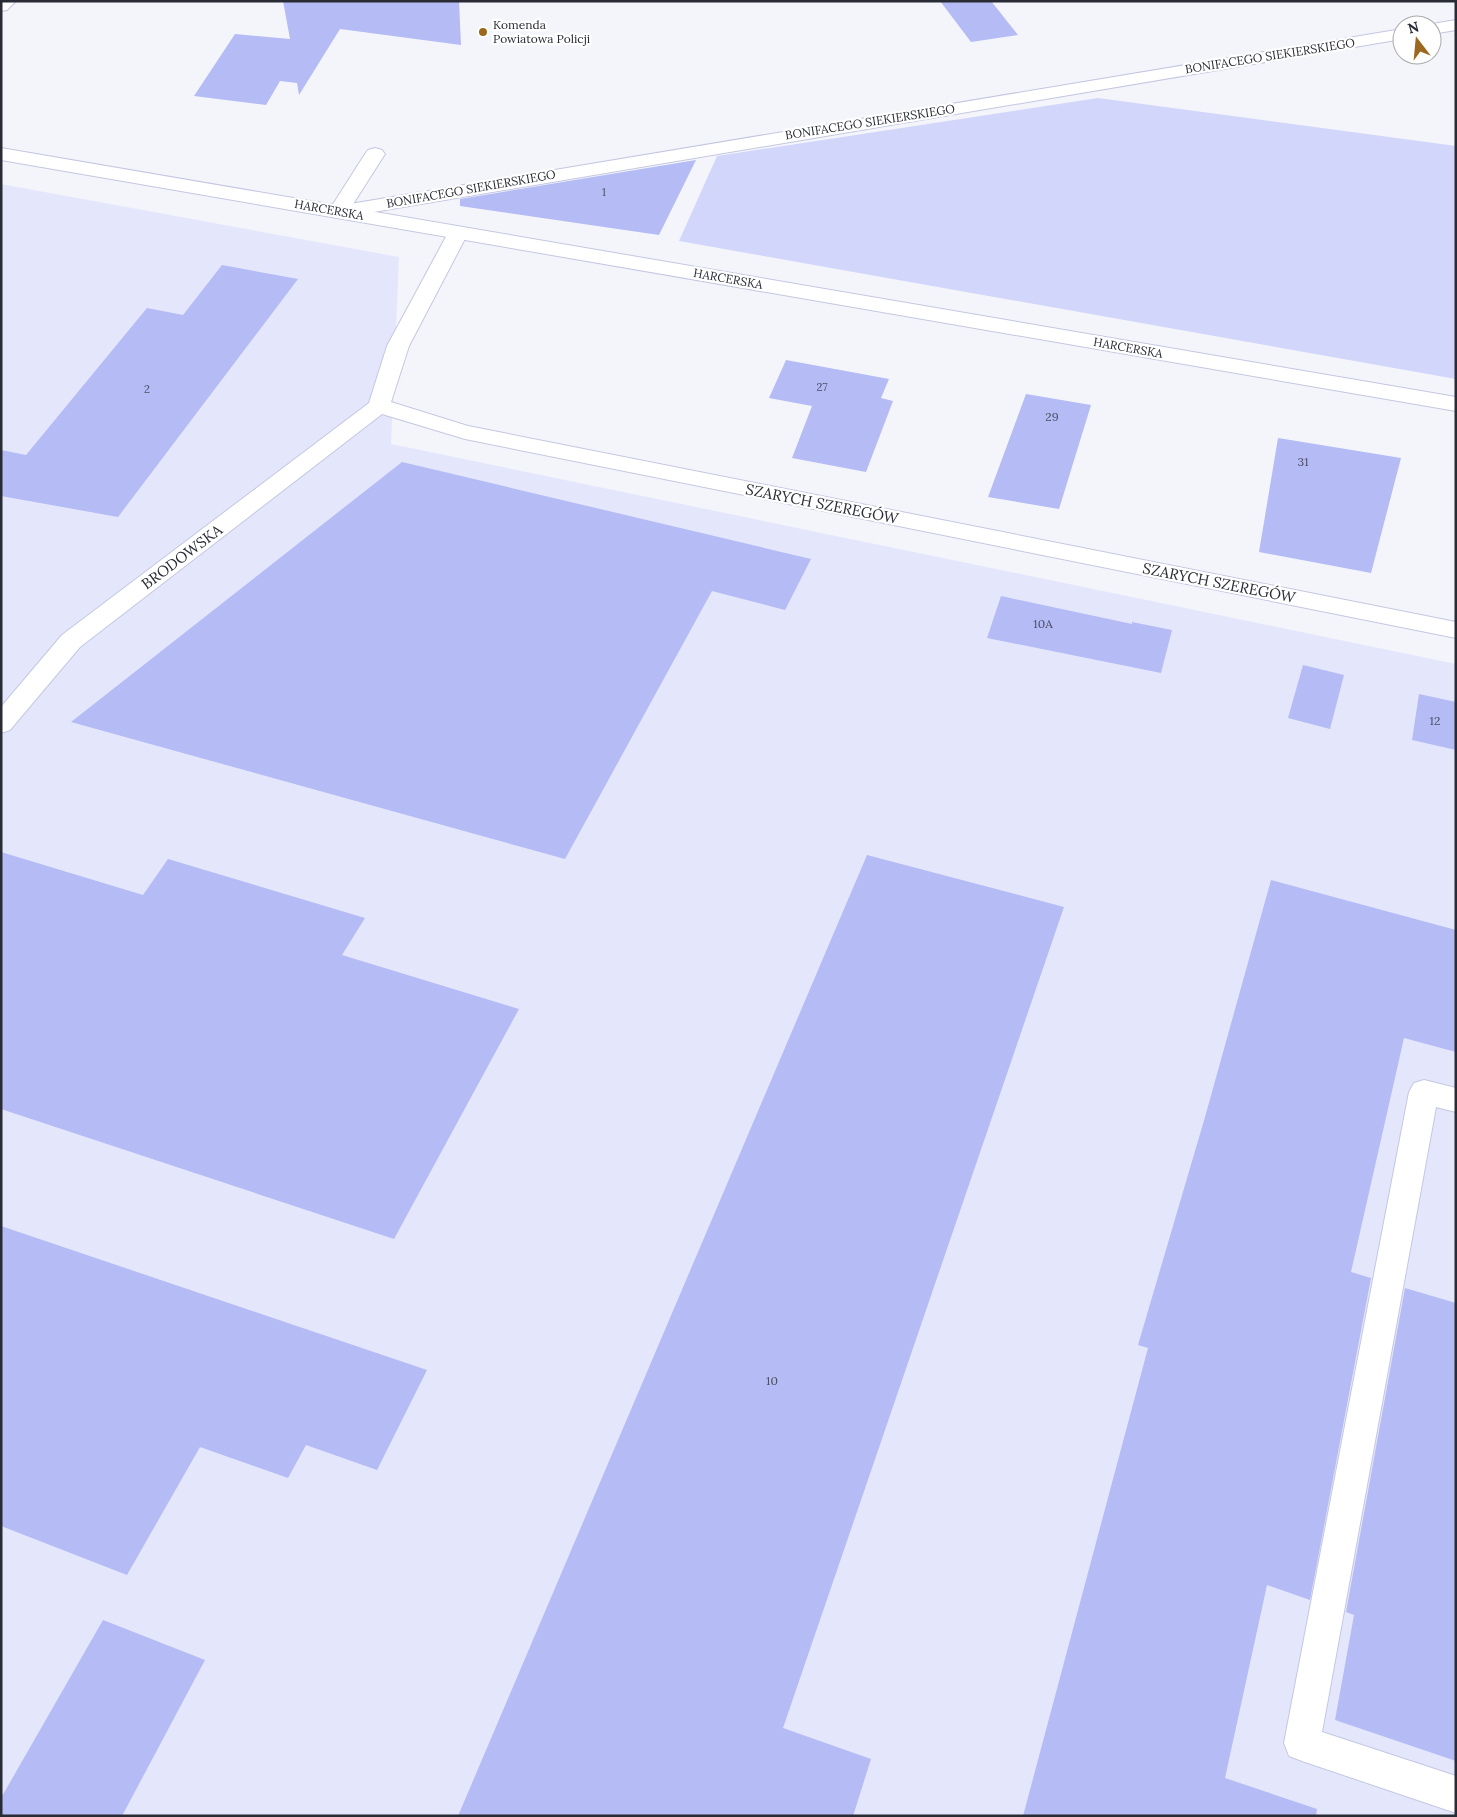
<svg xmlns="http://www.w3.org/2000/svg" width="1457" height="1817" font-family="Lora,serif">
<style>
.built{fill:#e4e7fc}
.green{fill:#d2d6fa}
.building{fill:#b4bbf5}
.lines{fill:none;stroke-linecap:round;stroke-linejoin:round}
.service-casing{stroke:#c4c7e1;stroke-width:2}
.minor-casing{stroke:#c4c7e1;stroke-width:2}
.tertiary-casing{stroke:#c4c7e1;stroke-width:2}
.service{fill:#fff;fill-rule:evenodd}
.minor{fill:#fff;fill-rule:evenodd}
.tertiary{fill:#fff;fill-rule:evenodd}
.poi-dot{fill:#9c671f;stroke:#fff;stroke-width:2}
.labels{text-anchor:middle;stroke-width:4.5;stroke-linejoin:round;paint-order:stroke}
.far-number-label{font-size:11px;fill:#4c4f65}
.far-poi-label{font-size:12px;fill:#292b35;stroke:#fff;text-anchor:start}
.far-street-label{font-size:12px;fill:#292b35;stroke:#fff}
.number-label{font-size:12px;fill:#4c4f65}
.street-label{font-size:15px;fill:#292b35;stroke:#fff}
</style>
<rect width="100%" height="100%" fill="#f4f5fa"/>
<path class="built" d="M 1,184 L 399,257 L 391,444 L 1456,664 L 1456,1816 L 1,1816 Z"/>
<path class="green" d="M 1098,98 L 1456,146 L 1456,379 L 679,241 L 717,156 Z"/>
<path class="building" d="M 283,1 L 459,1 L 461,45 L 340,29 L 299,95 L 297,83 L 280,81 L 266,105 L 194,96 L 235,34 L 290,39 Z
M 940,1 L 991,1 L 1018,35 L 971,42 Z
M 696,160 L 659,235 L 460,206 L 460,199 Z
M 222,265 L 298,279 L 118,517 L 1,496 L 1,450 L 26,455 L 147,308 L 183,315 Z
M 786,360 L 889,379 L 881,398 L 893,401 L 866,472 L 792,458 L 812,406 L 769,398 Z
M 1026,394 L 1091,405 L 1059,509 L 988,497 Z
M 1278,438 L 1401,458 L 1371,573 L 1259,552 Z
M 402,462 L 811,559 L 785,610 L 712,591 L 565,859 L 71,722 Z
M 1001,596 L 1132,624 L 1132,622 L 1172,630 L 1161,673 L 987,638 Z
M 1303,665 L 1344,675 L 1330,729 L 1288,718 Z
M 1419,694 L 1456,702 L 1456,750 L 1412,740 Z
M 1,852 L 143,895 L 168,859 L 365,918 L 342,955 L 519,1009 L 394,1239 L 1,1109 Z
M 867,855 L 1064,907 L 783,1728 L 871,1759 L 853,1816 L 458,1816 Z
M 1271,880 L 1456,930 L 1456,1052 L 1404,1038 L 1351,1272 L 1371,1278 L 1310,1600 L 1267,1585 L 1225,1778 L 1317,1809 L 1316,1816 L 1023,1816 L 1148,1348 L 1138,1345 L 1205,1117 Z
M 1,1226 L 427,1370 L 377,1470 L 306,1445 L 288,1478 L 200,1447 L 127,1575 L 1,1526 Z
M 1405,1288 L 1456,1303 L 1456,1761 L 1335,1720 L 1354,1615 L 1346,1612 Z
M 103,1620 L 205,1660 L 122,1816 L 1,1816 L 1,1798 Z"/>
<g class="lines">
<defs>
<path id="service" d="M 1,1 L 16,1 L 7,10 L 1,11 Z
M 375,148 L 382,150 L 385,154 L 348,212 L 345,216 L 338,218 L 331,216 L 328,212 L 365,154 L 368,150 Z
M 1424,1080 L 1456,1088 L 1456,1112 L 1436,1107 L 1322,1732 L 1456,1776 L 1456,1813 L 1302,1761 L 1289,1756 L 1284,1743 L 1409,1092 L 1414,1083 Z"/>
<path id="minor" d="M 1456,20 L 1456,30 L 1432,34 L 1432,25 L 1426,25 Z
M 1402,29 L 1402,39 L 338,218 L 331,216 L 328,212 L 331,208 L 338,206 Z
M 458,227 L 465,229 L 468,233 L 409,346 L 391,402 L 468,426 L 1456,622 L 1456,638 L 465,439 L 382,414 L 80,647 L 10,730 L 1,733 L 1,707 L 62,635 L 369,403 L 387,346 L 448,233 L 451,229 Z"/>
<path id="tertiary" d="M 1,148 L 1456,397 L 1456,411 L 1,160 Z"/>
</defs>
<use href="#service" class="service-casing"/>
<use href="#minor" class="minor-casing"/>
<use href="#tertiary" class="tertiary-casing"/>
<use href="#service" class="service"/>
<use href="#minor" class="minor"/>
<use href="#tertiary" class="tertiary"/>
</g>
<circle class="poi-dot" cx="483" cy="32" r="5"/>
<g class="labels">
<g class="far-number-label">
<text x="604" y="196">1</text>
<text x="822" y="391">27</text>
<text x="147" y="393">2</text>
</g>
<g class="far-poi-label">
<text x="493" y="29">Komenda<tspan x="493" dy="14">Powiatowa Policji</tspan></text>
</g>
<g class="far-street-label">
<text transform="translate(1270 56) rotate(-9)" y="4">BONIFACEGO SIEKIERSKIEGO</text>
<text transform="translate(870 122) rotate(-9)" y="4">BONIFACEGO SIEKIERSKIEGO</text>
<text transform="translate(471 189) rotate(-10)" y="4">BONIFACEGO SIEKIERSKIEGO</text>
<text transform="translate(329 210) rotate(10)" y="4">HARCERSKA</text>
<text transform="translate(728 279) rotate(10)" y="4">HARCERSKA</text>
<text transform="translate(1128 348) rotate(10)" y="4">HARCERSKA</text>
</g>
<g class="number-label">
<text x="1052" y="421">29</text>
<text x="1303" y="466">31</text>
<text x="1043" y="628">10A</text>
<text x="1435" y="725">12</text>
<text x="772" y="1385">10</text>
</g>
<g class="street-label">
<text transform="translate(822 504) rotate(11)" y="5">SZARYCH SZEREGÓW</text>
<text transform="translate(182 557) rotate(-37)" y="5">BRODOWSKA</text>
<text transform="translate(1219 583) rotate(11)" y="5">SZARYCH SZEREGÓW</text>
</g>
</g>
<rect width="1457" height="1817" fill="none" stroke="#292b35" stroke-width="5"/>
<g transform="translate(1417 40) rotate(344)"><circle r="24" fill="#ffffff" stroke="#a9aaae"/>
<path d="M0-4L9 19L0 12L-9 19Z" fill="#9c671f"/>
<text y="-8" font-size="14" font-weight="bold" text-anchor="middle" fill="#292b35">N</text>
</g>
</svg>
